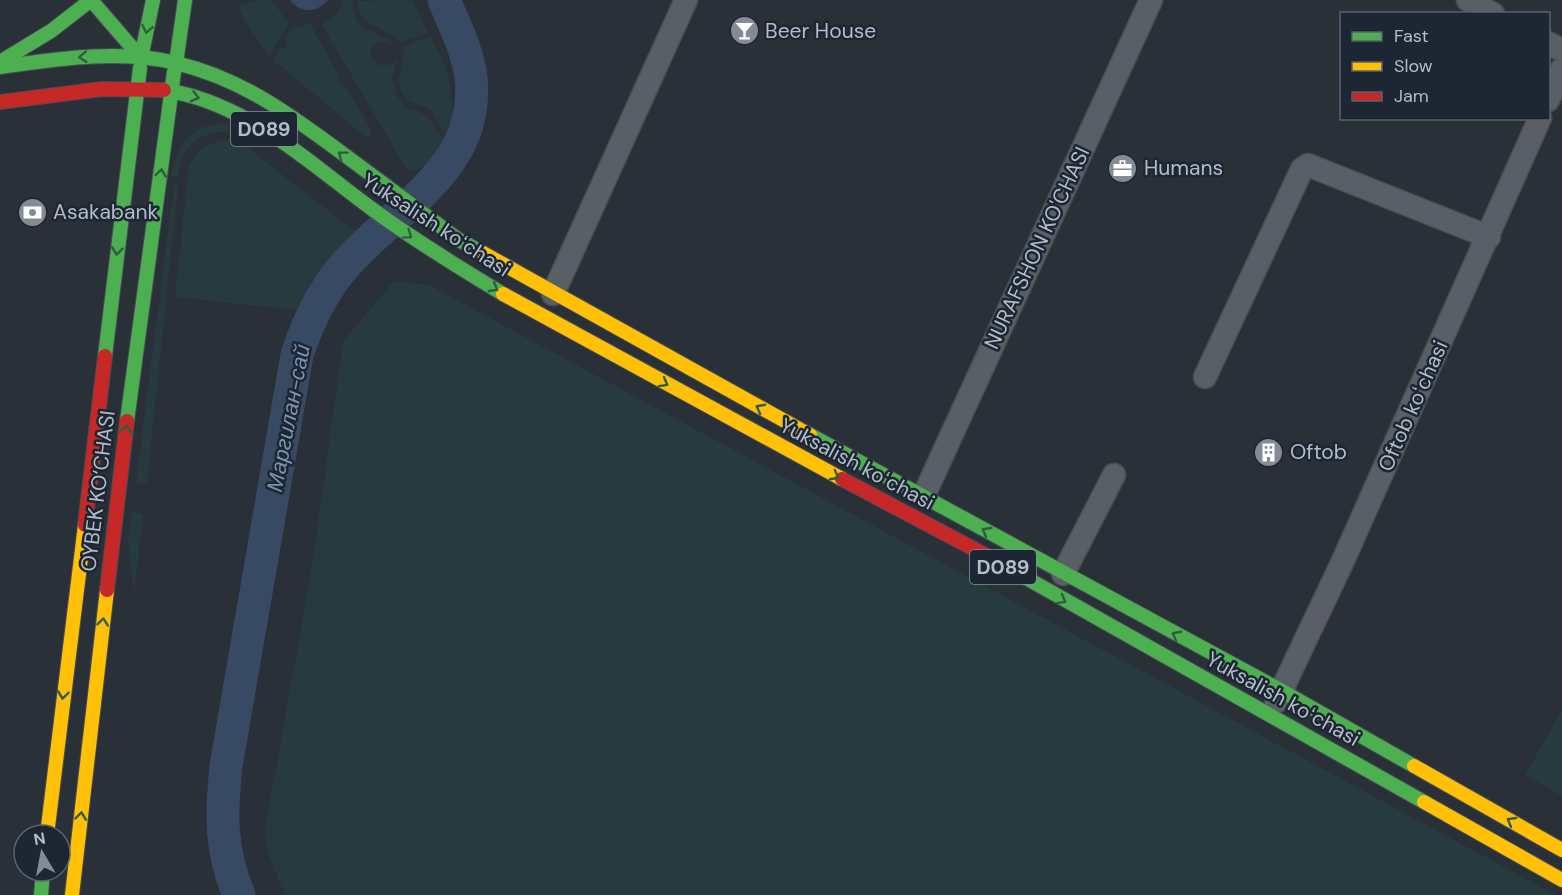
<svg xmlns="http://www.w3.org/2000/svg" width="1562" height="895" font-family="'DM Sans',sans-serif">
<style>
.green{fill:#273a3e}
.water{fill:#384963}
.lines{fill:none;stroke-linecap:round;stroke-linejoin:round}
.river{stroke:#384963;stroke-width:33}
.street-casing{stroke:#484c53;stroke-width:25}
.fast-casing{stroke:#484c53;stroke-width:16}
.slow-casing{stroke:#484c53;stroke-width:16}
.jam-casing{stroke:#484c53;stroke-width:16}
.street{stroke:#5a5e66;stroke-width:22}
.fast{stroke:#4caf50;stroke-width:14}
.slow{stroke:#ffc107;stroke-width:14}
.jam{stroke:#c62828;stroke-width:14}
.oneway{stroke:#305d3f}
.labels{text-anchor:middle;stroke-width:5;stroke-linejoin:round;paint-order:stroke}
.shield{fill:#1d2633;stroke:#878f9c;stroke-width:1.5}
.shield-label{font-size:20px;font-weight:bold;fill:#b4bcc9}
.poi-label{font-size:21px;fill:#b4bcc9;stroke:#1d2633;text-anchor:start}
.street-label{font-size:21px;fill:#b4bcc9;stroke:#1d2633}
.water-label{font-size:22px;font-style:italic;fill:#7c92b1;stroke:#1d2633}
</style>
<rect width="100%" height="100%" fill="#2a3038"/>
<path class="green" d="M 256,0 L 271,0 L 289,23 L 269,56 L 247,25 L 238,6 Z
M 343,0 L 353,0 C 353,36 376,28 395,45 C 388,44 379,37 371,50 C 371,68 388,70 398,58 L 392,79 L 397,96 L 407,108 L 426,115 L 445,142 C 436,159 428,171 407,170 L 322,25 L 338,13 Z
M 413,0 L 428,33 L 400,43 C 385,25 359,28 357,1 Z
M 309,22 L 339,75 L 337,83 L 345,85 L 371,130 L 372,134 L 367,138 L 273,60 L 279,49 L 288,46 L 285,38 L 292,27 L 301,27 Z
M 430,36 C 447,64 459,103 449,135 L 441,128 L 431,110 L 406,99 C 391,81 406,67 403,47 Z
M 222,123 L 247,135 C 210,126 185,136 178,176 L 170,176 C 180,145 186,127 222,123 Z
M 219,140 L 231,140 L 243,144 L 357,233 L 312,281 L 297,310 L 175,297 L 189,165 L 200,149 Z
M 174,185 L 178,186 L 147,482 L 140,484 L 136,482 Z
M 394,281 L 429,285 L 1556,895 L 285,895 L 268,854 L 265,830 L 313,561 L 343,341 Z
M 132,510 L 143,515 L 134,596 L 128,543 Z
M 1562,710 L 1562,796 L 1525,775 Z"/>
<path class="water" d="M 290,0 L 328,0 C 317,13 301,14 290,0 Z"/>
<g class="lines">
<path class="river" d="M 239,895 C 220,850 221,813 226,766 L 297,355 C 308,321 323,289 347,263 C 399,205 480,168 471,78 C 468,51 454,24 444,0"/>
<defs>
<path id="street" d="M 1468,0 L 1493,14
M 1548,43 L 1562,50
M 1548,100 L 1562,69
M 553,294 L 686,0
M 1205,377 L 1302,169 L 1308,165 L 1489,237
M 924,495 L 1151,0
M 1063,574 L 1114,475
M 1276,702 L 1342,563 L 1540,118"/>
<path id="fast" d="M 141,58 L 153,0
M 0,62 L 51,31 L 91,0 L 141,58
M 176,63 L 185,0
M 0,67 C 57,59 120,49 176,63 C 243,79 292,116 346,156 C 384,184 421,212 459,240 L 483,253
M 164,90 C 246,102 308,162 372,209 C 414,240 458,267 503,294
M 105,356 L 140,68
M 127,421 L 174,72
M 810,435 L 1282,691 L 1414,766
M 989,557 L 1424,802
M 41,895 L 43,871"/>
<path id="slow" d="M 483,253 L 810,435
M 503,294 L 842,479
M 1414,766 L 1562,850
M 1424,802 L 1562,880
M 47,835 L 85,525
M 72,895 L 107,590"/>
<path id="jam" d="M 0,102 L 102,89 L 164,90
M 842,479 L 989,557
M 85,525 L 105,356
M 107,590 L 127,421"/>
</defs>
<use href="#street" class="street-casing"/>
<use href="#fast" class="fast-casing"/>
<use href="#slow" class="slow-casing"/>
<use href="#jam" class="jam-casing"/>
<use href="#street" class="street"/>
<use href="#fast" class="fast"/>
<use href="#slow" class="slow"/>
<use href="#jam" class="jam"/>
</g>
<defs><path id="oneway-chevron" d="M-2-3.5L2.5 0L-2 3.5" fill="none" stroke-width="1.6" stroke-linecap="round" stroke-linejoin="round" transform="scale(1.5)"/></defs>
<g class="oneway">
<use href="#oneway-chevron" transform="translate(147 29) rotate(102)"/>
<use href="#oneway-chevron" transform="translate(83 57) rotate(177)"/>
<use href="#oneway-chevron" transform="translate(195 97) rotate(14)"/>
<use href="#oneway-chevron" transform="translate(342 155) rotate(-143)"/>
<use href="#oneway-chevron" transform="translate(161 173) rotate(-82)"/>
<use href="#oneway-chevron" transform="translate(408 235) rotate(35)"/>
<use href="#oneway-chevron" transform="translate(117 251) rotate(97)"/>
<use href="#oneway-chevron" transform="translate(494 288) rotate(30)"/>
<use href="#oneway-chevron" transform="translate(664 383) rotate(29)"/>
<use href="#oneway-chevron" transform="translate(760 408) rotate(-152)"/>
<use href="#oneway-chevron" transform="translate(126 429) rotate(-82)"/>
<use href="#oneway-chevron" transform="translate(835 476) rotate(28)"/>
<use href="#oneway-chevron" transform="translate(986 531) rotate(-150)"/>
<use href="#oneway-chevron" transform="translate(1062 600) rotate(29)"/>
<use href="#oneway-chevron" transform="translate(103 622) rotate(-84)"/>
<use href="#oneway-chevron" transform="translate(1176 635) rotate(-152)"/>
<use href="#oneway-chevron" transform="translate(63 695) rotate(97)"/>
<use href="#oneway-chevron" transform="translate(81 816) rotate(-83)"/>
<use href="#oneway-chevron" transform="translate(1511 821) rotate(-150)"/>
</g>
<defs>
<symbol id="bar-disc" viewBox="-11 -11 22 22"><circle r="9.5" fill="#848b96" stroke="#1d2633"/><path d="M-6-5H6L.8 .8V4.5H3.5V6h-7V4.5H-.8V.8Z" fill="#fff"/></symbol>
<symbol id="office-disc" viewBox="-11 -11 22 22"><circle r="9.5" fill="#848b96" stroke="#1d2633"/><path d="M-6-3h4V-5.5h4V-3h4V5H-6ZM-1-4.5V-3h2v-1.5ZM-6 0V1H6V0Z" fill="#fff"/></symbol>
<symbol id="bank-disc" viewBox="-11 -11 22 22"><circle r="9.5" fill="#848b96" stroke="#1d2633"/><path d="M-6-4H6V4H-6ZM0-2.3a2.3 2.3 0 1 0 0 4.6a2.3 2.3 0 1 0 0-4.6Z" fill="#fff"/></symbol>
<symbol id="building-disc" viewBox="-11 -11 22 22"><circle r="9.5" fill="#848b96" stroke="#1d2633"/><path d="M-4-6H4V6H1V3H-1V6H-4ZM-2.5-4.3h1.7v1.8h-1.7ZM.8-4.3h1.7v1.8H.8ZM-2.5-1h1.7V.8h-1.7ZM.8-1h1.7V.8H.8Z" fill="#fff"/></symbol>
</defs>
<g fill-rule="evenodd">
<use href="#bar-disc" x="728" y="14" width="33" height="33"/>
<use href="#office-disc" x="1106" y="152" width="33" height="33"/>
<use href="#bank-disc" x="16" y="196" width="33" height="33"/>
<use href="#building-disc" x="1252" y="436" width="33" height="33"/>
</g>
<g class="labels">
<g class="shield">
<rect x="231" y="112" width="66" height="34" rx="4.5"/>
<rect x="970" y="550" width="66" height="34" rx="4.5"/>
</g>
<g class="shield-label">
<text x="264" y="136">D089</text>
<text x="1003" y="574">D089</text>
</g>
<g class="poi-label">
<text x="765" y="38">Beer House</text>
<text x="1144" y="175">Humans</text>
<text x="53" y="219">Asakabank</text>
<text x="1290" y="459">Oftob</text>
</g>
<g class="street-label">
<text transform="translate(436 225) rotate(33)" y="7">Yuksalish koʻchasi</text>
<text transform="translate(1037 248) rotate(-65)" y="7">NURAFSHON KO'CHASI</text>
<text transform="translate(1413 406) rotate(-66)" y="7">Oftob koʻchasi</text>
<text transform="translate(857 464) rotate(28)" y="7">Yuksalish koʻchasi</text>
<text transform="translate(98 491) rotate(-83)" y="7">OYBEK KO‘CHASI</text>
<text transform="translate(1283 699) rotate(29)" y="7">Yuksalish koʻchasi</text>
</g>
<g class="water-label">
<text transform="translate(288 418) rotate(-79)" y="8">Маргилан-сай</text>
</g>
</g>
<rect x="1340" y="12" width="210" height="108" fill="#1d2633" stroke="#59626f" stroke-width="1.5"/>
<rect x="1352" y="32" width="30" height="9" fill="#4caf50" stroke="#59626f" stroke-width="1.5"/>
<text x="1394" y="42" font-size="18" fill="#b4bcc9">Fast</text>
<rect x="1352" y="62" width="30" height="9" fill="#ffc107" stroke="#59626f" stroke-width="1.5"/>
<text x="1394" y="72" font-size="18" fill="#b4bcc9">Slow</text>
<rect x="1352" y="92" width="30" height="9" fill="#c62828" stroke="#59626f" stroke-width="1.5"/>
<text x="1394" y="102" font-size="18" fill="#b4bcc9">Jam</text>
<g transform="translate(42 853) rotate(350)"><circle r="28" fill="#1d2633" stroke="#59626f" stroke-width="1.5"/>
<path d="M0-4.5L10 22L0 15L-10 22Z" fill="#848b96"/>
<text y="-9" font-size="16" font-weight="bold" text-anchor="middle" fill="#b4bcc9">N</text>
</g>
</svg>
